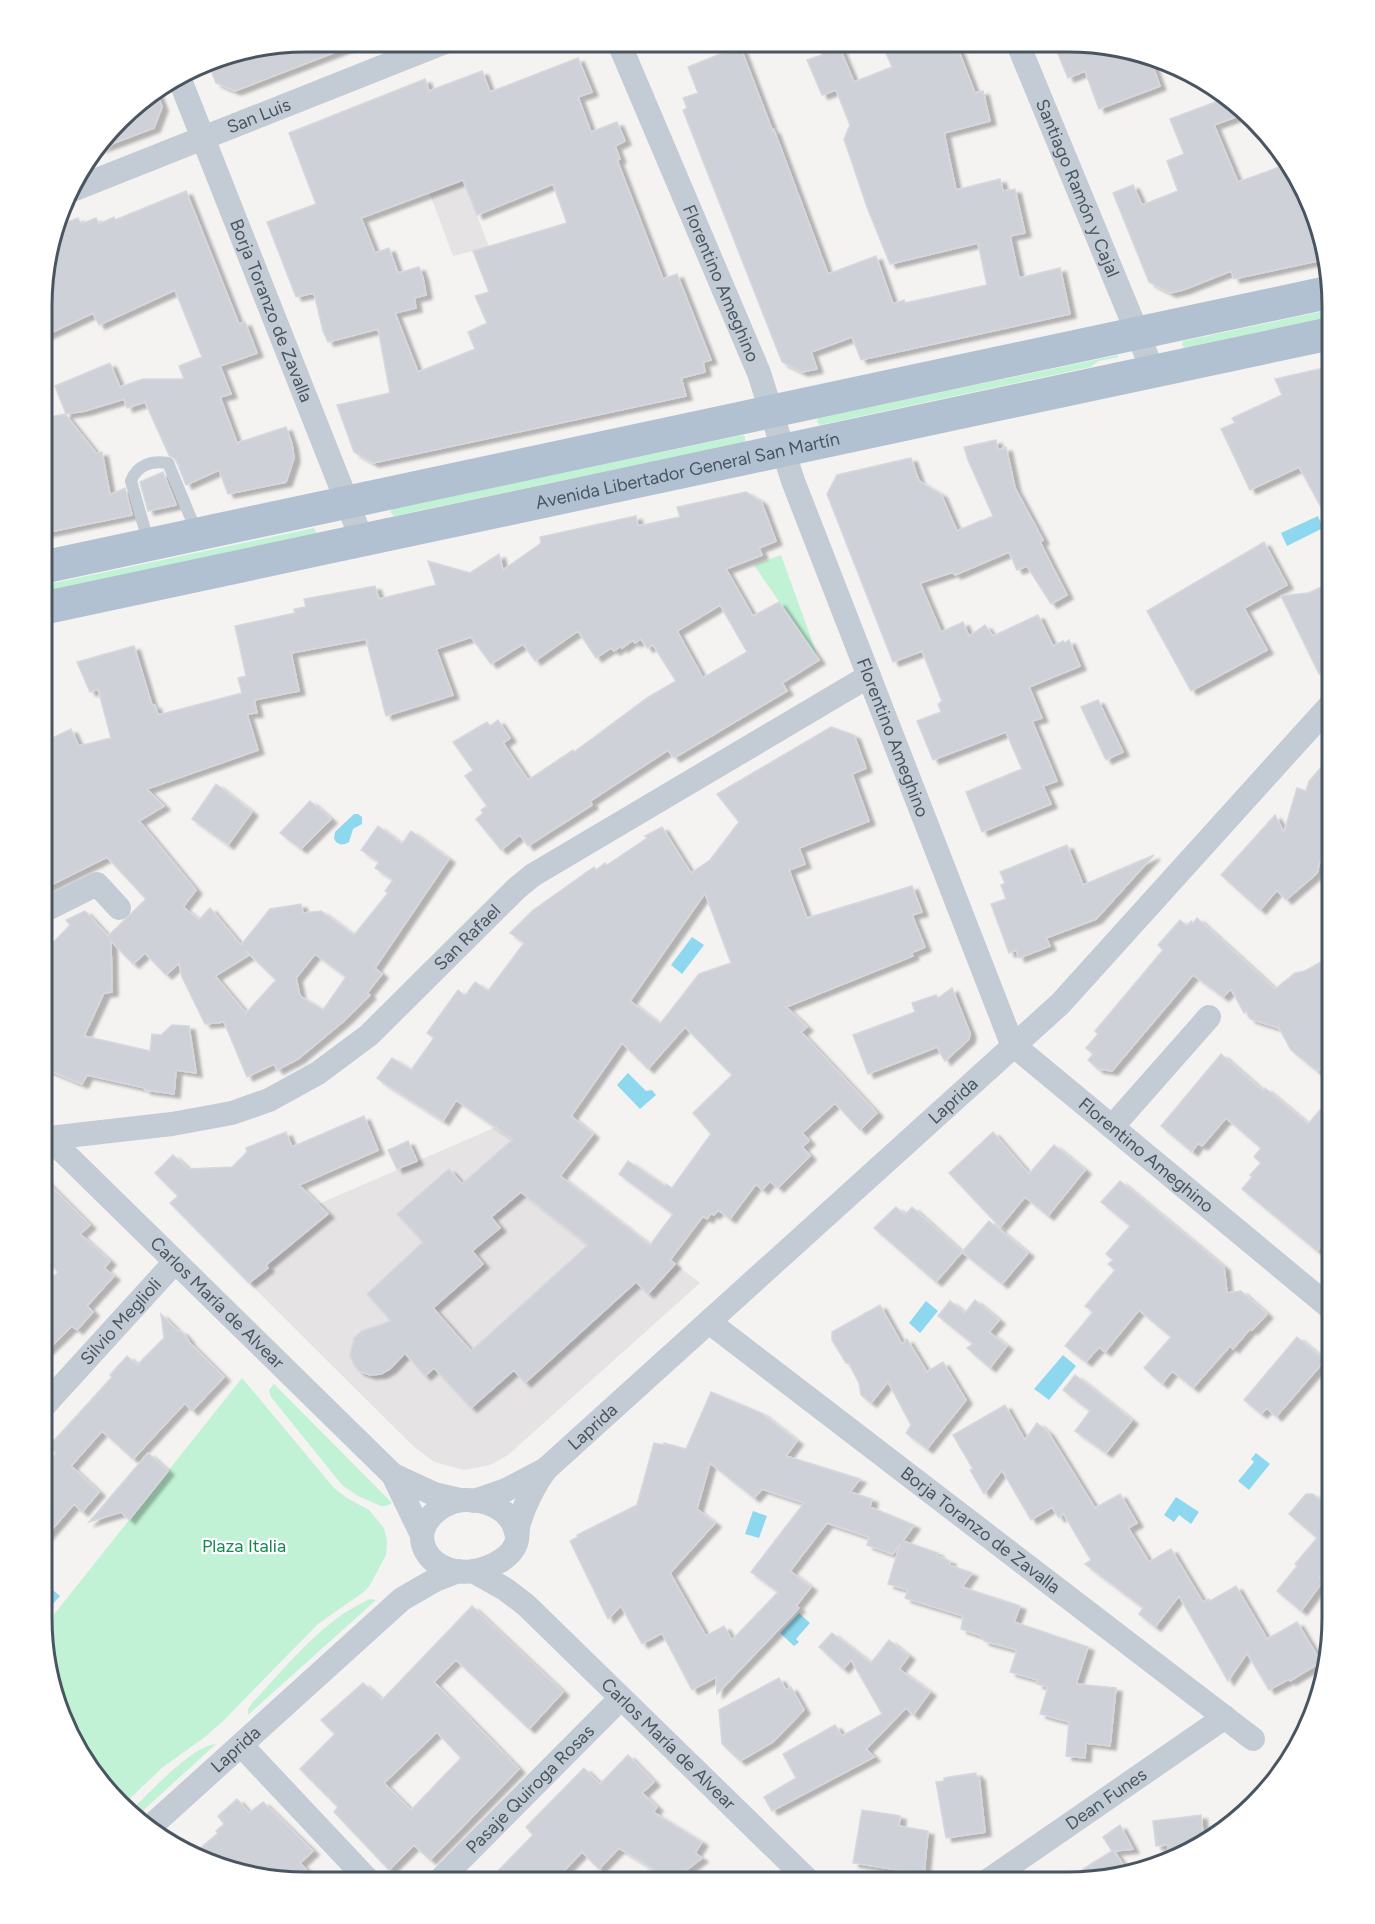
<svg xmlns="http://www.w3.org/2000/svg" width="1375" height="1924" font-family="Figtree,sans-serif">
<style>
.education{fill:#e6e3e4}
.green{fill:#c1f2d5}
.water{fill:#8dd8ef}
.building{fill:#ced1d7;stroke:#d6d8de;stroke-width:1.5;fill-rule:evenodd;filter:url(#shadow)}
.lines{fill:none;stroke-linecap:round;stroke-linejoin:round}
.service{stroke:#c3ccd4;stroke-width:12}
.minor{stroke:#c3ccd4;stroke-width:24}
.primary{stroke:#b2c1d1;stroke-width:33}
.labels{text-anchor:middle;stroke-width:4.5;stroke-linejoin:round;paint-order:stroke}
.street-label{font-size:18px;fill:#495561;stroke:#fff}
.park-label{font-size:18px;fill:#158751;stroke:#fff}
.rim{fill:none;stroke:#495561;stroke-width:3}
</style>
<defs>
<filter id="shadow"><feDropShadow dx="6" dy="4" stdDeviation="1.5" flood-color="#0004"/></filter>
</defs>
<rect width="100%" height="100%" fill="#f5f2f2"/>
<path class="education" d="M 425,79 L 489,247 L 453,256 L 392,92 Z
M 496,1127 L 700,1283 L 508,1455 L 490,1465 L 464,1470 L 434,1462 L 412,1445 L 215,1249 Z"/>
<path class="green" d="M 1333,309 L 1333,316 L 1185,348 L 1182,345 L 1183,341 Z
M 1118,355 L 1118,357 L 1099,361 L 1090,367 L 820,425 L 817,422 L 818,418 Z
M 743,435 L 745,437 L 745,442 L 394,516 L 390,512 L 392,509 Z
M 314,528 L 317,533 L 44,592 L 44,585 Z
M 781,555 L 819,660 L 754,565 Z
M 242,1378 L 334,1488 L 347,1498 L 369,1510 L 384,1528 L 387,1541 L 386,1555 L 370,1585 L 365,1591 L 318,1624 L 224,1720 L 205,1737 L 163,1767 L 123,1805 L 107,1792 L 69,1734 L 44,1627 Z
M 274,1384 L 392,1503 L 386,1506 L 381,1506 L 358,1496 L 342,1485 L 271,1397 L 269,1390 Z
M 370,1599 L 376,1600 L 248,1715 L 248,1709 L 253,1702 C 288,1665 322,1620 370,1599 Z
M 216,1744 L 136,1817 L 130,1811 C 149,1794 191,1746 216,1744 Z"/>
<path class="water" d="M 1318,516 L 1323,528 L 1287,546 L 1281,533 Z
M 354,814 L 358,814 L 362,817 L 362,824 L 353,829 L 349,842 C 343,846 337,845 334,839 L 335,832 Z
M 692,937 L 704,945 L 682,974 L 671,965 Z
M 628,1073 L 646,1091 L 652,1090 L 656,1095 L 640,1109 L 617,1085 Z
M 926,1301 L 938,1311 L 920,1333 L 909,1323 Z
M 1063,1355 L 1076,1366 L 1049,1400 L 1034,1389 Z
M 1256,1453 L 1270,1464 L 1249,1490 L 1238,1481 L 1254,1462 L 1251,1459 Z
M 1176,1497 L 1199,1512 L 1191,1524 L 1179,1515 L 1174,1522 L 1164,1515 Z
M 753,1511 L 767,1516 L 759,1538 L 745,1534 Z
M 42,1581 L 60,1596 L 50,1607 L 42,1599 Z
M 799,1613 L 810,1623 L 796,1639 L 799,1642 L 794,1646 L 780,1633 Z"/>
<path class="building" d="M 306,42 L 356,44 L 235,91 L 216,83 L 209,66 L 221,61 L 220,57 L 221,56 Z
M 817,43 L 838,44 L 854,82 L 892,67 L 882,44 L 956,44 L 975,93 L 983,91 L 990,121 L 944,133 L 956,190 L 1000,179 L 1003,191 L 1015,189 L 1025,233 L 1010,236 L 1019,278 L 1060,268 L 1070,314 L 861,360 L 852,337 L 811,352 L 817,369 L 802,372 L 782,362 L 683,110 L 687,108 L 683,98 L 698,93 L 688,67 L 740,46 L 773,132 L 774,130 L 828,274 L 876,256 L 893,304 L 904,300 L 905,303 L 987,285 L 978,243 L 890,264 L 867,207 L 844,139 L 850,125 L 836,90 L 822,95 L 807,60 L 822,55 Z
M 1054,44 L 1103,44 L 1149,56 L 1160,86 L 1099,109 L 1085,71 L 1068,78 Z
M 578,58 L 592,92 L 578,97 L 591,132 L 617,122 L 625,141 L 615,146 L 620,159 L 617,160 L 663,279 L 677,274 L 711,360 L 703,362 L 705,372 L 681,378 L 686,396 L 373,463 L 354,452 L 337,405 L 390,393 L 378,329 L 328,342 L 323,331 L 314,293 L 296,297 L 267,222 L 316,204 L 289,133 L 425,79 L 429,91 L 482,71 L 490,92 ZM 463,180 L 477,215 L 553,184 L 567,223 L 473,251 L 489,292 L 475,296 L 487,323 L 468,332 L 475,349 L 418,372 L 395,313 L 416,308 L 414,298 L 426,295 L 423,278 L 419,267 L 398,273 L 389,248 L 375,253 L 361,218 Z
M 157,93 L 162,107 L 154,128 L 101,148 L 132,107 Z
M 1229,97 L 1244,114 L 1214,125 L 1238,182 L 1285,165 L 1306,190 L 1322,260 L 1234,279 L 1231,271 L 1183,290 L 1170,293 L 1149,282 L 1113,193 L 1133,185 L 1142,205 L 1178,191 L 1167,161 L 1184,154 L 1170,119 Z
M 186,191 L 239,324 L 245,322 L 257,353 L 220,366 L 231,394 L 220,397 L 237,443 L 286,427 L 292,444 L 294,458 L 286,482 L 228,494 L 219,470 L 186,485 L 176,460 L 169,455 L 145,402 L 127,408 L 124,399 L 85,411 L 66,414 L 55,386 L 110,363 L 120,387 L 143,379 L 184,379 L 179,366 L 202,357 L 175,290 L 99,325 L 93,313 L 44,336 L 44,272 L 60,225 L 78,218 L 81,224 L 96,218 L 99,224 L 114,217 L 115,220 Z
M 1333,366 L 1333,529 L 1299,467 L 1250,490 L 1221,429 L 1235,423 L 1232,418 L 1282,395 L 1275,379 Z
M 65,414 L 96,453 L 102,452 L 110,495 L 125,488 L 132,515 L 44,533 L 44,418 Z
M 996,440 L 998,450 L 1006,447 L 1015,488 L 1043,540 L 1040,542 L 1067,595 L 1051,604 L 1027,566 L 1017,570 L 1009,552 L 955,575 L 953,572 L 920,583 L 941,632 L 963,622 L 969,636 L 985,625 L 993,636 L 1038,615 L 1053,646 L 1063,641 L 1065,643 L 1069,640 L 1080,666 L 1029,687 L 1042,718 L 1032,721 L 1057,781 L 1043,786 L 1051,804 L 982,832 L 966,792 L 1022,769 L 1006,732 L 933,760 L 917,721 L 941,712 L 938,704 L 942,701 L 922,651 L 893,662 L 827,494 L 837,475 L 911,458 L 919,481 L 941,494 L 957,531 L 982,520 L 984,521 L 984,520 L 993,516 L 968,460 L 964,447 Z
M 163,472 L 176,505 L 148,511 L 140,482 Z
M 746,492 L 761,501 L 776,541 L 759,548 L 762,555 L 726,569 L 753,616 L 779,602 L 819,660 L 782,683 L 787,691 L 674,758 L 668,750 L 590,801 L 592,805 L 528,846 L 520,835 L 501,850 L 476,819 L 483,813 L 481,810 L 487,806 L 465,776 L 473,770 L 453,742 L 487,722 L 490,726 L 498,720 L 510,738 L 503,743 L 528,780 L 573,750 L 574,752 L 647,698 L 676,681 L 653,645 L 647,648 L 641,639 L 635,643 L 633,640 L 622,648 L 621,646 L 614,651 L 611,648 L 596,658 L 578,631 L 535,661 L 523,644 L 491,664 L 471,637 L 436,649 L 453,695 L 386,716 L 366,639 L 291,653 L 299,691 L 254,700 L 257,713 L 247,714 L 258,750 L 147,789 L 164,806 L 139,821 L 196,890 L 183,907 L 199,920 L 210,908 L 241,945 L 270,909 L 301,904 L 303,913 L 321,911 L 354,935 L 388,893 L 385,891 L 393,880 L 375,868 L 379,862 L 361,850 L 378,826 L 402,844 L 411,831 L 423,840 L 449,859 L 375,968 L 382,974 L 367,993 L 370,995 L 345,1020 L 298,1059 L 277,1070 L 274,1064 L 247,1077 L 224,1022 L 205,1024 L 182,977 L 179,963 L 166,975 L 145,953 L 133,964 L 111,941 L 112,992 L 104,993 L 84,1036 L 150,1051 L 152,1034 L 161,1035 L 172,1025 L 189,1026 L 196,1073 L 176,1070 L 174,1094 L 145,1090 L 145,1088 L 87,1075 L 82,1084 L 43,1068 L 43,972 L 52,964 L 43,953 L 70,925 L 66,920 L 85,911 L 108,936 L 146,899 L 107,857 L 43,889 L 44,742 L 71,729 L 79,746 L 111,738 L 98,689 L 90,692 L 77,662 L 134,646 L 152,705 L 155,705 L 158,715 L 242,693 L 238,678 L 246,676 L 235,626 L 295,613 L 294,609 L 306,607 L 304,599 L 375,586 L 379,599 L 436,585 L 428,561 L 470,573 L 499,554 L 503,570 L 541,543 L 540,537 L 636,516 L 638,526 L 680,517 L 677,507 ZM 720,605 L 747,652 L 703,678 L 677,631 ZM 245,950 L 276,980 L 246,1013 L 215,976 L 249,955 ZM 315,954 L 346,977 L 323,1010 L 300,996 L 296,978 Z
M 1264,542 L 1287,585 L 1244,608 L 1267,650 L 1191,691 L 1147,611 Z
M 1333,582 L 1333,658 L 1319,674 L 1281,596 L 1308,593 Z
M 1098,700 L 1123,752 L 1106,760 L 1081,707 Z
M 831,727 L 854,735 L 866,768 L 852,774 L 869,821 L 799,848 L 805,864 L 789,870 L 807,918 L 912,886 L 922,912 L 912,915 L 925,947 L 911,953 L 913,956 L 786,1007 L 807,1027 L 801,1032 L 877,1113 L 860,1130 L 835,1103 L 802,1133 L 809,1141 L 802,1147 L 810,1156 L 778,1188 L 770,1181 L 762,1190 L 756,1184 L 730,1219 L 718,1210 L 714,1215 L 711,1213 L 707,1219 L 703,1216 L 670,1260 L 675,1264 L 648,1294 L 636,1282 L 525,1383 L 514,1370 L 471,1408 L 434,1368 L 425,1376 L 405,1353 L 390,1369 L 381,1374 L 370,1375 L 359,1371 L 354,1365 L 350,1355 L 354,1338 L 362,1331 L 391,1321 L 367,1294 L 423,1242 L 397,1214 L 449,1169 L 462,1184 L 513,1139 L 496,1128 L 498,1125 L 495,1127 L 456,1100 L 443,1121 L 388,1086 L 377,1078 L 392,1058 L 411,1070 L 434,1038 L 427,1033 L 458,990 L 465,996 L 475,982 L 488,991 L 524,943 L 510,933 L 532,911 L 594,867 L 596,870 L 605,863 L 607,865 L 647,838 L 645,836 L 662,827 L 691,873 L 710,860 L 739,822 L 717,794 ZM 705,893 L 731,963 L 699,974 L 660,1024 L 630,1001 ZM 685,1027 L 732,1075 L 693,1113 L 711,1134 L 672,1188 L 666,1184 L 665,1186 L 628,1161 L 619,1174 L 673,1214 L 650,1245 L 560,1176 L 593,1134 L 571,1116 L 622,1043 L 648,1069 ZM 521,1192 L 588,1245 L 471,1351 L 433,1308 L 483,1264 L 472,1251 L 500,1228 L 491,1217 Z
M 1333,754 L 1333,810 L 1317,873 L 1286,900 L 1277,890 L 1260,910 L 1221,875 L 1275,815 L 1284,832 L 1297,788 L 1306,791 L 1309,781 Z
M 216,784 L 252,812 L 228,845 L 192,819 Z
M 310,801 L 331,819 L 301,849 L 280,833 Z
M 1067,845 L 1083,885 L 1154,855 L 1096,919 L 1046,938 L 1050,946 L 1019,958 L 1016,950 L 1009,953 L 991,904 L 1006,899 L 1001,885 L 1005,883 L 1000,872 Z
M 1197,918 L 1275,989 L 1295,973 L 1305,971 L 1333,955 L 1333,1062 L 1317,1071 L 1291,1050 L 1279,1028 L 1250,1019 L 1246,1011 L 1244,1013 L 1231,989 L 1223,997 L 1193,975 L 1112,1071 L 1098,1069 L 1088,1060 L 1093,1054 L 1086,1048 L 1098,1034 L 1095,1031 L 1163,950 L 1158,945 L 1180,920 L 1187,926 L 1191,921 L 1193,923 Z
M 952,988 L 970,1033 L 969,1039 L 945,1061 L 937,1047 L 868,1074 L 853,1035 L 915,1012 L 912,1003 L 936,995 L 938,998 Z
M 1221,1054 L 1263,1091 L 1265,1088 L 1308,1124 L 1320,1110 L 1333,1120 L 1333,1232 L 1317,1251 L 1242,1189 L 1252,1177 L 1250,1175 L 1261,1163 L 1254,1157 L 1261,1148 L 1226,1118 L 1202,1146 L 1198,1143 L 1192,1152 L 1161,1126 Z
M 364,1116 L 378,1150 L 299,1185 L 328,1214 L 266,1265 L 268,1268 L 249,1283 L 170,1203 L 178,1196 L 155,1173 L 173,1155 L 188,1169 L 232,1167 L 247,1152 L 246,1148 L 286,1132 L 292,1147 Z
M 993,1132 L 1029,1174 L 1054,1145 L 1085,1170 L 1048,1216 L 1025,1197 L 1000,1227 L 949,1173 Z
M 408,1141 L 417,1161 L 397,1169 L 388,1150 Z
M 43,1178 L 90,1225 L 80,1234 L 110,1261 L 104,1268 L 114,1276 L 87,1306 L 93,1312 L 77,1330 L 72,1326 L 42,1355 L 43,1287 L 58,1272 L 43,1256 Z
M 1120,1181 L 1224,1267 L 1227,1293 L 1241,1291 L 1267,1314 L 1252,1330 L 1250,1329 L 1233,1349 L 1230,1346 L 1193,1388 L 1172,1371 L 1162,1384 L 1144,1368 L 1171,1337 L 1139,1310 L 1105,1352 L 1099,1347 L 1086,1362 L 1065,1346 L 1093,1312 L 1085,1306 L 1115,1270 L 1108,1264 L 1113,1260 L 1106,1254 L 1130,1226 L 1101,1202 Z
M 896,1207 L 905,1215 L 912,1207 L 962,1252 L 936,1282 L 874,1228 Z
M 989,1221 L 1028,1253 L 1002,1284 L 962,1252 Z
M 975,1300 L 999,1320 L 989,1332 L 1007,1346 L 990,1368 L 967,1348 L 973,1344 L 938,1316 L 950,1301 L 965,1313 Z
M 880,1305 L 902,1344 L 907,1339 L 927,1372 L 943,1362 L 966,1400 L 927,1449 L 906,1433 L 911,1425 L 888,1382 L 871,1403 L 861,1395 L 859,1383 L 848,1362 L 846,1363 L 832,1340 L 832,1332 Z
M 161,1314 L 178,1331 L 181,1331 L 188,1339 L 189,1342 L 224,1377 L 192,1411 L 185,1403 L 133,1459 L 102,1431 L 71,1466 L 99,1492 L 82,1512 L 74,1504 L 42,1541 L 42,1469 L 56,1453 L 49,1446 L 112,1377 L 110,1375 L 127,1356 L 137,1365 L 164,1338 Z
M 1297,1337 L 1325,1360 L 1276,1417 L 1267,1408 L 1261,1414 L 1244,1400 Z
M 1075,1375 L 1132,1420 L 1106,1453 L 1075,1431 L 1090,1411 L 1063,1390 Z
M 711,1392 L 761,1413 L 797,1441 L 786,1456 L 860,1479 L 850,1492 L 872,1499 L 870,1507 L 914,1525 L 903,1541 L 938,1553 L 937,1556 L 950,1561 L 949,1565 L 972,1573 L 962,1587 L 1020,1606 L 1014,1622 L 1088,1647 L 1076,1684 L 1116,1688 L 1110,1746 L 1086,1743 L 1085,1758 L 1066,1756 L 1069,1722 L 1040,1714 L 1048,1687 L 1037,1684 L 1038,1680 L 1010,1672 L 1017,1650 L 984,1641 L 982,1636 L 961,1629 L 963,1616 L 905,1598 L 908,1590 L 888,1584 L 900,1544 L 893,1554 L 867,1545 L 869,1537 L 827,1523 L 790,1571 L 811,1587 L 796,1606 L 799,1608 L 717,1694 L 716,1677 L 692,1690 L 662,1633 L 642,1644 L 621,1606 L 608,1619 L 570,1541 L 578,1537 L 577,1535 L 637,1505 L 654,1443 L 664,1445 L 664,1443 L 686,1449 ZM 710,1463 L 754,1498 L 762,1489 L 804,1503 L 751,1572 L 778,1592 L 732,1640 L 724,1626 L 706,1636 L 670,1573 L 715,1523 L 697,1509 Z
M 1005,1405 L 1025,1440 L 1037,1423 L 1048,1432 L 1095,1508 L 1120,1494 L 1137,1523 L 1128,1528 L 1149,1562 L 1171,1549 L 1203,1602 L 1209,1599 L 1210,1601 L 1236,1586 L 1267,1639 L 1297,1622 L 1321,1662 L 1290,1681 L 1289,1679 L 1269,1690 L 1247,1653 L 1228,1681 L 1179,1596 L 1155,1627 L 1139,1614 L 1143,1608 L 1085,1564 L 1091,1560 L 1063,1513 L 1059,1518 L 1052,1507 L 1031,1520 L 1002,1470 L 984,1494 L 970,1470 L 973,1469 L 953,1435 Z
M 148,1453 L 168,1471 L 129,1520 L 121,1512 L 89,1522 Z
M 1306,1494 L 1313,1494 L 1332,1511 L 1332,1562 L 1319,1578 L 1323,1581 L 1301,1611 L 1277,1591 L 1297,1566 L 1295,1564 L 1317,1538 L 1289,1514 Z
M 472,1606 L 563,1692 L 529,1729 L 456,1660 L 434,1682 L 519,1769 L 430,1860 L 414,1845 L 389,1870 L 334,1812 L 338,1807 L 300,1769 L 335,1734 L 321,1720 L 363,1683 L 382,1700 ZM 437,1732 L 461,1758 L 411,1810 L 384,1783 Z
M 832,1633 L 871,1663 L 889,1640 L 909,1656 L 899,1669 L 930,1692 L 913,1715 L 906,1708 L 866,1749 L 874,1757 L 772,1811 L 764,1797 L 796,1778 L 783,1754 L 835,1725 L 842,1736 L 882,1714 L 851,1660 L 843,1669 L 819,1647 Z
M 779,1678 L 786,1690 L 791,1687 L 804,1710 L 773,1742 L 740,1761 L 722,1744 L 719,1710 Z
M 628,1755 L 654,1782 L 642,1793 L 657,1807 L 653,1812 L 702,1842 L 695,1853 L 702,1858 L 672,1881 L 619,1848 L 599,1869 L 582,1852 L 554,1881 L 489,1880 L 533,1835 L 526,1827 L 584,1768 L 600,1784 Z
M 976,1773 L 976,1776 L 979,1776 L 985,1832 L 946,1838 L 936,1782 L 944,1781 L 944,1778 Z
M 237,1799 L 249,1813 L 263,1802 L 304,1842 L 313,1851 L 300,1863 L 315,1880 L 272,1880 L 197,1851 L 218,1833 L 216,1831 L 224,1824 L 218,1816 Z
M 862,1810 L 900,1816 L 899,1826 L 928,1831 L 924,1874 L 853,1863 Z
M 1201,1815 L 1204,1842 L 1185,1855 L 1169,1859 L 1168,1845 L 1156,1846 L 1153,1821 Z
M 1120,1825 L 1133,1849 L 1114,1851 L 1126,1869 L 1068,1882 L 1067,1879 L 1112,1851 L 1103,1837 Z"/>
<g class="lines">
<path class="service" d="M 149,544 L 131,481 C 137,465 152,460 168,463 L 197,533"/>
<g class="minor">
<path id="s1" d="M 619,43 L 759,373 L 793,481 L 1012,1044 L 1333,1310"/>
<path id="s2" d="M 1018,44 L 1153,371"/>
<path id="s3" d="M 180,80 L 362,540"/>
<path id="s4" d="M 72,190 L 445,42"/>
<path d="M 43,911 L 97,884 L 119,908"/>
<path d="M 1112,1127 L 1209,1017"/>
<path id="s5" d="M 43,1132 L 393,1475 L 422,1535"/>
<path id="s6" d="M 49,1138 L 172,1124 L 232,1113 L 269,1100 L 318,1073 L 369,1035 L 517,888 L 533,875 L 869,676"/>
<path id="s7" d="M 709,1322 L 1253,1739"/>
<path id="s8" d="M 42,1408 L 175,1262"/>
<path d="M 393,1475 L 434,1494 L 460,1500"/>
<path id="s9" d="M 474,1501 L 506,1490 L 546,1469 L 1060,1004 L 1333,702"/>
<path d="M 516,1532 C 510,1503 468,1492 444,1506 C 400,1532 429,1578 474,1571 C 490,1568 513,1558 517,1540 C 518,1534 517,1529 519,1523 C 525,1504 534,1485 546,1469"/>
<path id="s10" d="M 473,1571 L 505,1589 L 526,1605 L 809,1881"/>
<path d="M 241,1745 L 368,1880"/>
<path id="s11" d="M 149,1828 L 402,1599 L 435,1580 L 458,1571"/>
<path id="s12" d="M 440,1880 L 621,1698"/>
<path id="s13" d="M 986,1882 L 1225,1717"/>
</g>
<g class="primary">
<path d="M 44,567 L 1330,292"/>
<path id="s14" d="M 44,608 L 1333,333"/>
</g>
</g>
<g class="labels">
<g class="street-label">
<text dy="6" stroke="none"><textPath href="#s4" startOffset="201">San Luis</textPath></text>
<text dy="6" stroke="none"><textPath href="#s2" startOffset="156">Santiago Ramón y Cajal</textPath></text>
<text dy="6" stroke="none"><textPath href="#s1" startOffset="261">Florentino Ameghino</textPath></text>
<text dy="6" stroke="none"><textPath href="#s3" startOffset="248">Borja Toranzo de Zavalla</textPath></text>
<text dy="6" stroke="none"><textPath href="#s14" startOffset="658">Avenida Libertador General San Martín</textPath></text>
<text dy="6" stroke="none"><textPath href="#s1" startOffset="747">Florentino Ameghino</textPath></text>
<text dy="6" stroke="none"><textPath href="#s6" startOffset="482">San Rafael</textPath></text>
<text dy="6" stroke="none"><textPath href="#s9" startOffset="628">Laprida</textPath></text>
<text dy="6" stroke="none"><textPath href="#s1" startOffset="1250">Florentino Ameghino</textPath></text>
<text dy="6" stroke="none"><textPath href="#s5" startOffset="244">Carlos María de Alvear</textPath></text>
<text dy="6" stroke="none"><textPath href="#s8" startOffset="117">Silvio Meglioli</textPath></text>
<text dy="6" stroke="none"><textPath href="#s9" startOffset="142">Laprida</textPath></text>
<text dy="6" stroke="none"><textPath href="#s7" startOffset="342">Borja Toranzo de Zavalla</textPath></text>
<text dy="6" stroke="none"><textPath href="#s10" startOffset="262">Carlos María de Alvear</textPath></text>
<text dy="6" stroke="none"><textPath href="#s11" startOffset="117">Laprida</textPath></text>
<text dy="6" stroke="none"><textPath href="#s12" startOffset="128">Pasaje Quiroga Rosas</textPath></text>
<text dy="6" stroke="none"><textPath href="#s13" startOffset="146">Dean Funes</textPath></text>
</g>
<g class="park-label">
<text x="244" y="1552">Plaza Italia</text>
</g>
</g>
<path d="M0 0H1375V1924H0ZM306 52H1068A254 254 0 0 1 1322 306V1618A254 254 0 0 1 1068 1872H306A254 254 0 0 1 52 1618V306A254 254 0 0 1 306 52Z" fill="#fff" fill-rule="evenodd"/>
<path class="rim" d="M306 52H1068A254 254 0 0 1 1322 306V1618A254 254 0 0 1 1068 1872H306A254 254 0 0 1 52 1618V306A254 254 0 0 1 306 52Z"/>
</svg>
